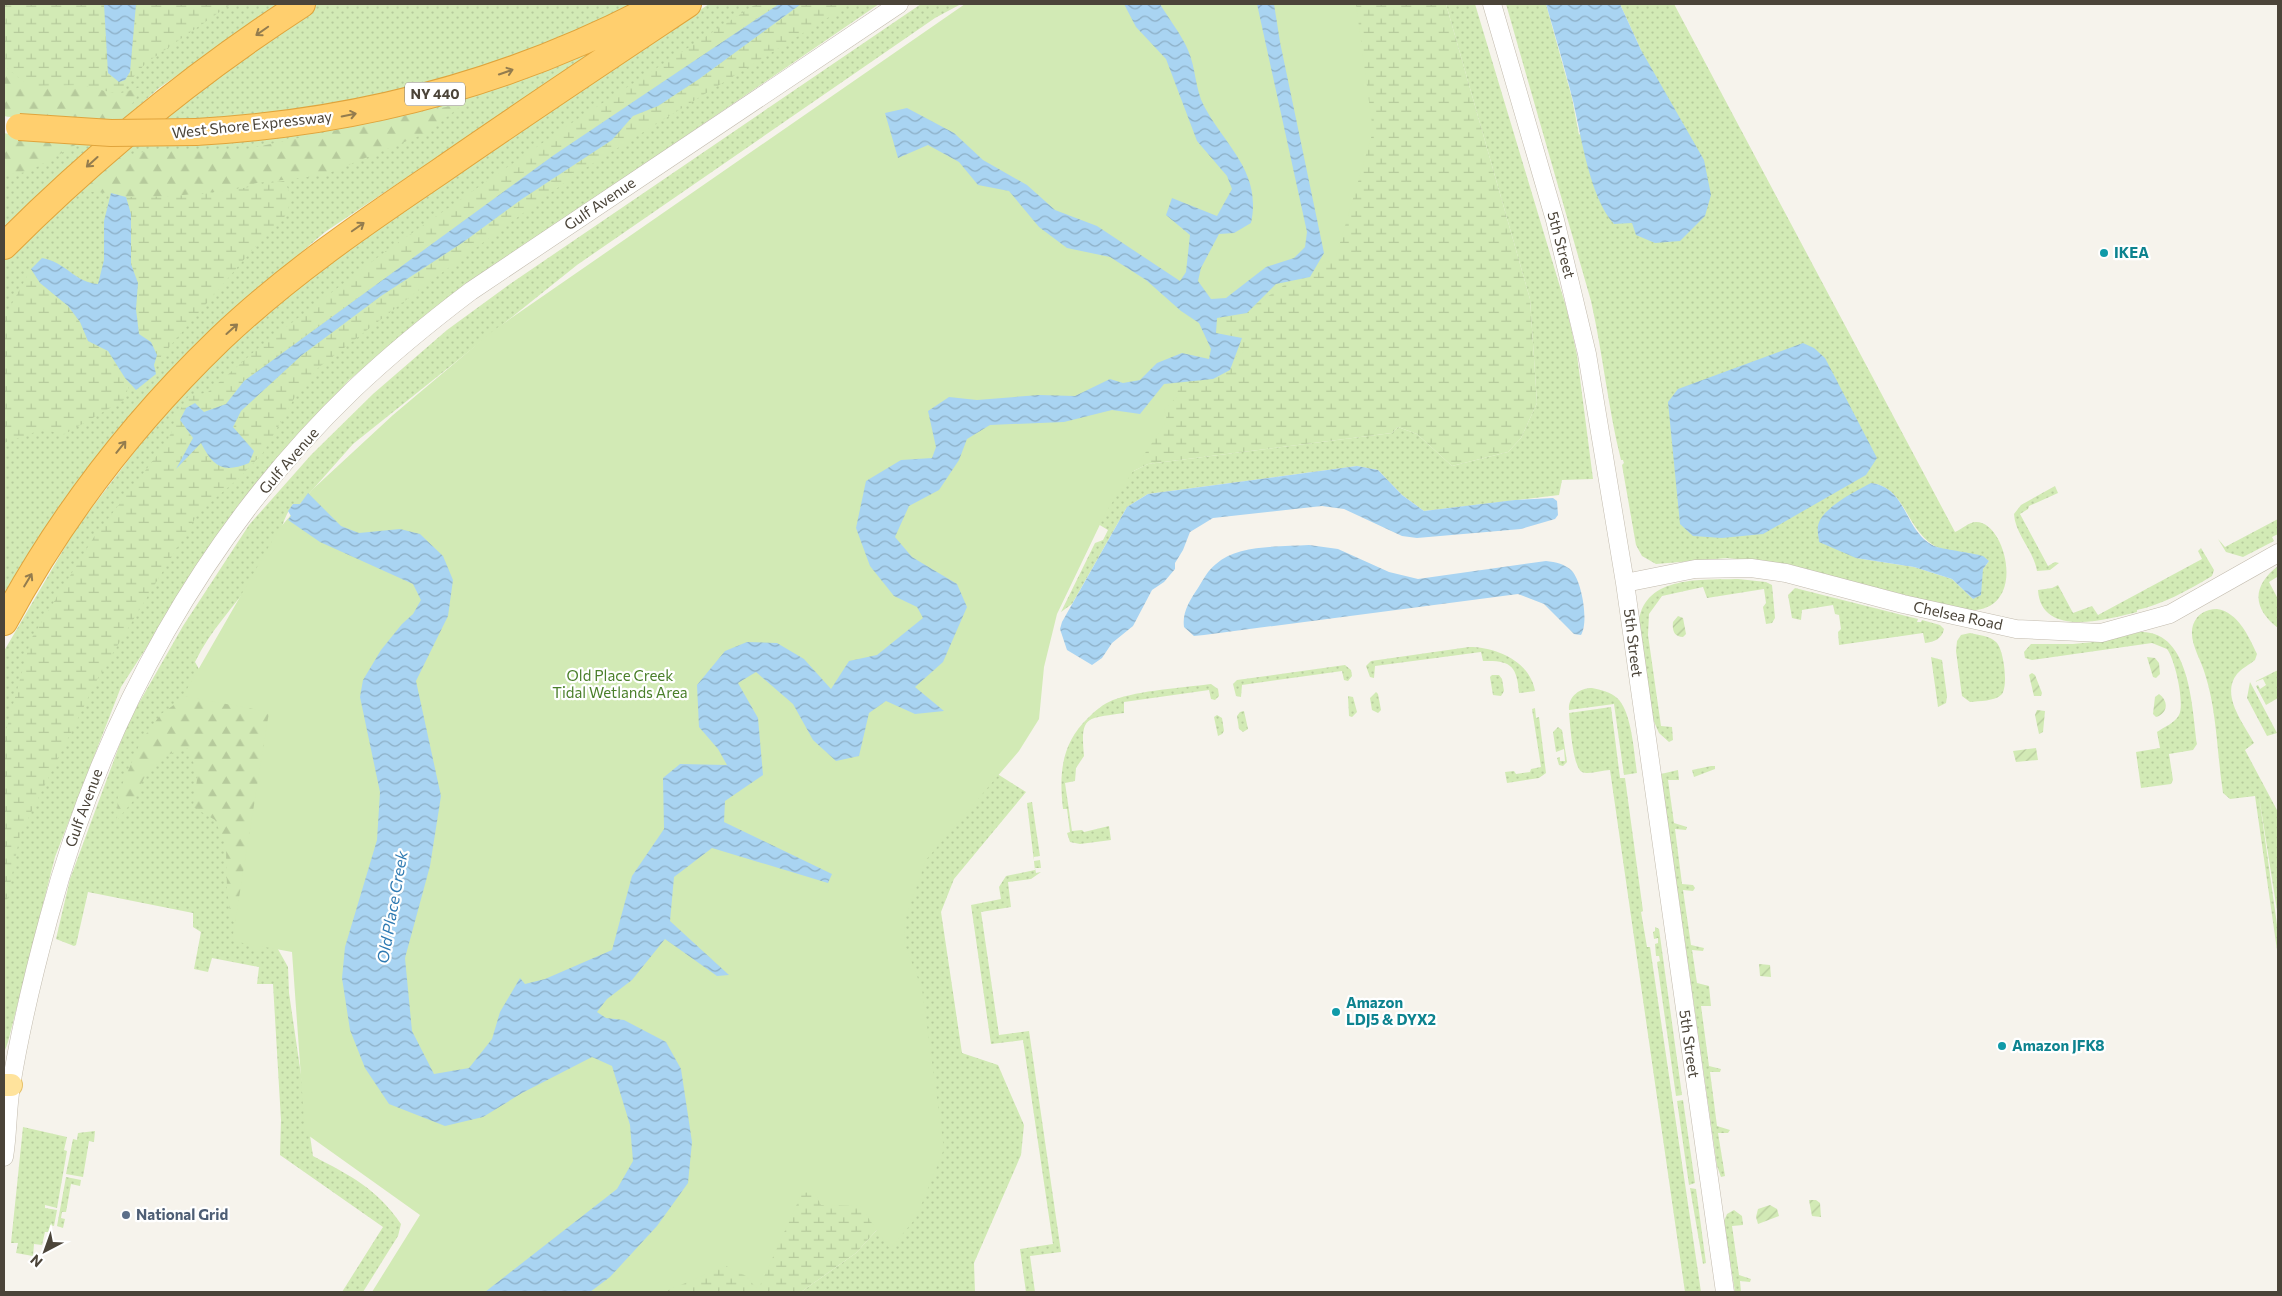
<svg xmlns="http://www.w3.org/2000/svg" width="2282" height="1296" font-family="Commissioner,sans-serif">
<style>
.grass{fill:url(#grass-dots);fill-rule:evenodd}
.forest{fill:url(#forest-firs)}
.wetland{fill:url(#wetland-marsh)}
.park{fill:#d2eab5}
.garden{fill:url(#garden-furrows)}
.water{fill:url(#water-waves)}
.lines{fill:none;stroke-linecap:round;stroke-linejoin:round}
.minor-casing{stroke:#c2bbae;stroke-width:19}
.major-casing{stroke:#e6c16a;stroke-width:24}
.highway-casing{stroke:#e0a43c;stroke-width:28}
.minor{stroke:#fff;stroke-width:18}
.major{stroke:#ffe39c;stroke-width:22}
.highway{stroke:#ffcf6e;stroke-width:26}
.highway-bridge-casing{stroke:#e0a43c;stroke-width:28;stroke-linecap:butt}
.highway-bridge{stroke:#ffcf6e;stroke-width:26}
.oneway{stroke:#937c4e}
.culture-dot{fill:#0f9aa8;stroke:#fff;stroke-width:2}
.service-dot{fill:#5c6f8a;stroke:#fff;stroke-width:2}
.labels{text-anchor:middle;stroke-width:4.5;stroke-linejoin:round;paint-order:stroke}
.shield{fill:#fff;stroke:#817c74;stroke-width:1}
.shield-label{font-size:14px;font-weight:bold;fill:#4b4439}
.street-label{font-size:15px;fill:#4b4439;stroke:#fff}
.culture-label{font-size:15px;font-weight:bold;fill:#0d838f;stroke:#fff;text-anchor:start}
.park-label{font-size:15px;fill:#4a7f2a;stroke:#fff}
.service-label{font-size:15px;font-weight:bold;fill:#4e5e75;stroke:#fff;text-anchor:start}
.water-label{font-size:16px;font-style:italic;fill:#2e7ab2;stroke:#fff}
</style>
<defs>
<pattern id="grass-dots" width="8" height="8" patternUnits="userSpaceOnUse" patternTransform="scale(1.25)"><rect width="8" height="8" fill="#d2eab5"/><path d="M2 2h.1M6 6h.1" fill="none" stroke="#b6ca9c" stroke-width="1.8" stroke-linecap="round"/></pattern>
<pattern id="forest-firs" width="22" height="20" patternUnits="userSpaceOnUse" patternTransform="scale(1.25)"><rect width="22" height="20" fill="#d2eab5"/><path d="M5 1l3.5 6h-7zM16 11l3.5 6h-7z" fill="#b6ca9c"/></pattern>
<pattern id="wetland-marsh" width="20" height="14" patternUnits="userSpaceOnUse" patternTransform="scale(1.25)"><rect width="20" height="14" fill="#d2eab5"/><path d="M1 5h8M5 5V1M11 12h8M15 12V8" fill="none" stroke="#b6ca9c"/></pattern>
<pattern id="garden-furrows" width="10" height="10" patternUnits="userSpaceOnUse" patternTransform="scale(1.25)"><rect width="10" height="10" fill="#d2eab5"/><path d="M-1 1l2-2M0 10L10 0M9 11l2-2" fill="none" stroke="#b6ca9c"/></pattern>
<pattern id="water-waves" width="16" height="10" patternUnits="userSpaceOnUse" patternTransform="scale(1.25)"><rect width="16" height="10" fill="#a9d4f2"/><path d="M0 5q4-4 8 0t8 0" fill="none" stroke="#8caec5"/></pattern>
</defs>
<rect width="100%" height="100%" fill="#f6f3ec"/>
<path class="grass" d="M4 4H280L159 88 4 226V133L18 136 99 124 4 116Z
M316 4H639L551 45 465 75 352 103 270 116 171 123 147 144 195 143 354 124 472 95 550 64 625 30 629 37 557 77 325 232 225 317 157 390 85 481 16 582 4 607V260C52 212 100 163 152 119 202 76 259 37 316 4Z
M709 4H879L462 289 349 380 239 504 121 687 55 857 8 1042 4 1053V651L75 530 177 396 289 290Z
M921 4H961L935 18 577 265 353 444 299 505 293 504C281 520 280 541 269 557 247 594 214 623 195 662L208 685 270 935 288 967 289 993 313 1156C351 1176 376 1188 401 1224L398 1236 363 1292H342L383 1227 280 1155 281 1120 273 984H257L259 967 212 958 208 972 194 969 201 932 193 927V913L88 892 76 945 74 946 56 939 70 879 128 722 183 626 249 525 311 455 373 394 447 330 510 284Z
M1446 4H1475L1567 310 1577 355 1593 479 1562 480 1559 495 1424 511 1402 495 1378 470 1357 466 1148 494 1127 507 1072 604 1061 612 1095 543 1103 540 1108 530 1093 521 1048 614 1032 710 1018 735 991 770 1026 792 954 879 941 912 962 1053 998 1065 1024 1125 1021 1155 974 1263 975 1292H801L856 1253 894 1211 918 1154V1083L888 902 905 861 1020 724 1029 684 1027 644 1039 603 1085 514 1119 478 1148 464 1392 433 1398 427 1417 434 1452 466 1508 452 1521 438 1537 403 1530 299Z
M1506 4H1546L1572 98 1579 135 1641 50 1620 4H1674L1955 532C1962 529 1969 522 1976 522 2007 521 2030 617 1964 610L1782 564 1727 558 1656 564 1642 556 1636 545 1622 465 1624 463 1623 460H1621C1608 408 1603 354 1591 301ZM1871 483C1906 488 1905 527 1933 545 1946 553 1974 557 1989 561L1983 569 1973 599 1952 579 1914 567 1856 558Z
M2055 486 2058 493 2029 506 2028 509 2020 514 2048 566 2055 562 2059 563 2050 570 2037 571C2034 551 2015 534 2014 514L2021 505Z
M2278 519V534L2272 537 2274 541 2243 557 2226 552 2218 539 2225 547Z
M2201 548 2214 570 2212 576C2189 590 2161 605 2137 610V612C2108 619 2041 639 2038 590L2052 588 2058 585 2073 613 2092 606 2098 615 2202 559 2198 551Z
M2278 566 2277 577 2269 582 2278 599V628C2252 608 2252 586 2278 566Z
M1738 579 1766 582 1772 585 1775 618 1772 623 1766 624 1763 607 1766 603 1764 589 1707 598 1703 587 1662 596 1649 614 1648 635 1661 726 1672 727 1673 740 1669 742 1659 733 1652 717 1639 621C1645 575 1703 580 1738 579Z
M1795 588 1918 619 1917 622H1921L1922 620 1940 625 1944 629C1942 639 1934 642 1925 643L1923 633 1839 645 1838 632 1841 629 1839 615 1835 614 1833 605 1802 610 1801 620 1792 618 1788 595Z
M2217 609C2238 612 2249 637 2257 654L2255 660C2249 665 2242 668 2237 674 2220 695 2244 724 2254 743L2245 750 2278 812V917L2259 796 2278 932V957L2255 796 2230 799 2223 793C2217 754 2217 711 2205 674 2201 659 2188 641 2193 625 2197 614 2206 609 2217 609Z
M2140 632C2191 630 2192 709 2197 744L2193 750 2169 754 2173 780 2171 784 2141 788 2136 752 2160 748 2157 732C2164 727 2175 723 2179 715 2185 704 2175 659 2167 649L2152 643 2032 660 2025 658 2024 652 2031 644H2073L2104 641Z
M1970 633C1979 635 1990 636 1996 642 2004 649 2009 688 2001 695 1995 701 1979 701 1970 702L1962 696 1956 651 1957 641 1961 635Z
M1469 647C1496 647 1530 661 1535 691L1519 693C1517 665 1510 660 1483 661L1481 652 1375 666 1374 678 1370 677 1366 666 1371 661Z
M1931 657 1942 660 1947 696 1946 703 1938 707Z
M1345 665 1351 670 1352 676 1348 681 1344 680 1342 671 1242 685 1241 697 1236 696 1233 684 1237 680Z
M2278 670V698L2266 705 2256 686 2258 685 2260 689 2266 685 2263 679 2254 682Z
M1492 675H1499L1502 679 1504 691 1501 696 1493 695 1490 677Z
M2250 682 2277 733 2267 736 2247 698Z
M1211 684 1218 689 1219 696 1215 700 1211 699 1209 690 1124 702V713C1087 719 1080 714 1084 756L1076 768 1075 781 1065 783 1072 831 1082 830 1084 832 1109 826 1111 840 1080 844 1070 842 1067 833 1070 832 1067 809H1063C1059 774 1061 744 1088 718 1095 711 1103 704 1113 700 1141 690 1181 688 1211 684Z
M1592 688C1601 690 1611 692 1617 698 1632 711 1634 754 1637 773L1624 775 1614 704 1569 710C1568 697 1579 688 1592 688Z
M1376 692 1378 694 1381 710 1378 713 1372 710 1370 698Z
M1348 696 1353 697 1357 712 1352 717 1349 716Z
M1611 707 1620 778H1625L1643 911 1641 912 1647 947H1650L1701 1292H1685L1610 770C1602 770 1589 775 1582 772 1573 768 1570 724 1569 713Z
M1535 708 1536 718 1539 717 1546 773 1539 778 1507 783 1505 772 1514 771 1516 774 1530 772 1531 769 1541 767 1532 709Z
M1244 711 1248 729 1243 732 1239 729 1237 716 1240 712Z
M1217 715 1222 718 1224 731 1222 734 1218 736 1214 717Z
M1558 727 1562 730 1567 762 1563 766 1559 765 1557 758 1560 757V761H1565L1564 749 1556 752 1553 732Z
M1711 766H1715V769L1694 777 1692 770Z
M1678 770 1679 780H1668L1674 823 1687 827 1686 830 1675 829 1682 884 1693 885 1695 888 1693 891 1683 890 1691 945 1704 948 1703 951 1692 950 1697 983 1709 986 1711 1006H1701L1709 1066 1721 1069 1720 1072H1710L1717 1126 1730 1130 1728 1133H1718L1725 1176 1721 1177 1717 1166 1661 774Z
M1032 802 1040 856 1033 857 1034 861 1040 860 1041 868H1035L1036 873 1041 872 1031 879 1008 882 1011 907 981 912 999 1035 1029 1031 1061 1252 1030 1256 1035 1292H1026L1020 1249 1053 1244 1023 1040 991 1044 971 905 1001 899 999 887 1006 876 1035 870 1027 803Z
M1655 927 1659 929 1682 1095 1676 1096 1657 962 1660 961 1659 956H1656L1655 944 1658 943V938L1654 939 1653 932 1655 931Z
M1683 1100 1695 1183 1689 1185 1677 1101Z
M23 1127 67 1137 64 1150 67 1151 57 1208 45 1205V1208L57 1210 54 1226 50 1225 49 1232H45L42 1245 34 1244 33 1256 16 1253 18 1243H11Z
M95 1131 94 1142 89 1141 83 1177 66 1174 73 1139 77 1140 78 1133Z
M66 1177 81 1180 80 1186 71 1184 66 1212H62L61 1218 65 1219 63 1228 57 1226Z
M1690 1188 1696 1189 1706 1263 1703 1264Z
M1734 1210 1742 1216 1743 1225 1732 1226 1739 1275 1751 1279 1750 1282 1740 1281 1741 1292H1735L1724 1221 1727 1214Z"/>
<path class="forest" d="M4 66 29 86 81 85 118 94 144 86 120 122 18 118 4 116Z
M465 103 426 133 324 175 257 183 224 191 163 197H126L111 193 80 191 118 158 155 149 242 150Z
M4 135 79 143 28 172 4 175Z
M198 688 285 710 257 924 264 951 257 952 231 919 227 889 226 846 215 820 193 807 198 773 187 748 164 756 144 778 133 801 117 820 118 794 141 741 161 714Z"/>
<path class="wetland" d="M4 4H104L108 73 130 72 136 4H231L146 63 118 94 81 85 29 86 4 66Z
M756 4H779L554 155 244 381 226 404 180 420 193 438 178 467 201 443 207 457 254 451 233 428 241 411 302 355 381 296 462 243 522 199 612 140 633 116 658 106 699 79 801 4H850L579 172 428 283 318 368 295 397 263 453 238 479 199 512 99 676 20 835 4 915V738L31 639 94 537 165 445 172 431 175 418 188 397 208 392 256 350 386 251 567 126Z
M1274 4H1446L1530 299 1537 403 1521 438 1508 452 1452 466 1417 434 1398 427 1392 433 1148 464 1119 478 905 861 894 1211 856 1253 801 1292H590L914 687 1216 333Z
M284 181 293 198 285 216 253 249 154 365 151 342 139 334 136 309 138 283 131 264V214L126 197C159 197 191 196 223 191 243 189 263 183 284 181Z
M31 269 40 283 68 306 80 322 88 341 108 351 130 383 124 400 63 435 44 429 4 443V318Z"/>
<path class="park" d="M965 4H1356L1373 131 1335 260 1313 265 1260 302 1225 316 1230 336 1244 352 1220 366 1180 376 1177 397 1164 409 1167 420 1106 512 1057 614 1044 667 1039 719 1019 751 926 860 904 922 905 945 922 989 944 1149 916 1218 890 1249 860 1206 821 1205 814 1192 802 1193 758 1290 746 1276 726 1266 664 1292H372L420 1215 305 1133 292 952 232 941 269 712 183 696 279 529 313 489 393 415 494 330Z"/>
<path class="garden" d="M1678 616 1683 618 1686 634 1683 637C1674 637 1672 630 1673 622Z
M2147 657 2155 658 2159 663 2160 674 2156 678 2153 677Z
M2032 673 2035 675 2042 693 2041 696H2034L2029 675Z
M2159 694C2169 701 2168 713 2156 717L2153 714 2155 697Z
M2037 710 2045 711 2043 732 2039 734 2035 715Z
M2036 748 2038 760 2016 762 2013 751Z
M1759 964 1770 965 1771 977 1760 976Z
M1809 1200H1816L1820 1203 1821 1217 1812 1216Z
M1770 1205 1777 1209 1779 1216 1758 1224 1756 1217 1758 1209Z"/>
<path class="water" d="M104 4H136L130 72 125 80 119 82 108 73Z
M779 4H801L699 79 658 106 633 116 612 140 522 199 462 243 381 296 302 355 241 411 233 427 254 451 249 463C222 474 213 466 201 443L176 469 193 438 180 420 186 408 195 403 204 412 226 404 244 381 554 155Z
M1124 4H1160C1169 19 1181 34 1188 50 1196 68 1195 89 1204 106 1226 147 1262 172 1251 223L1234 233 1219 234 1201 268 1198 281 1211 299 1226 298 1266 267 1294 258 1305 247 1307 232 1257 4H1274L1280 42 1324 253 1310 277 1276 284 1247 313 1217 318 1216 333 1242 338 1230 370 1213 379 1164 384 1140 414 1112 410 1064 422 990 425 967 439 959 460 939 490 909 506 895 537 912 557 957 584 967 607 943 662 915 687 944 711 915 714 886 701 869 713 859 756 836 761 813 740 793 704 756 672 738 683 758 718 763 775 725 801 724 822 832 874 828 883 712 848 674 877 670 921 729 975 717 976 665 939 632 980 607 999 597 1012 606 1018 624 1020 666 1042 681 1069 692 1142 688 1183 657 1226 610 1277 590 1292H485L617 1189 633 1161 630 1125 612 1066 592 1057 522 1093 483 1117 445 1126 389 1104 365 1068 350 1030 342 978 345 947 377 840 380 792 360 697 363 680 381 650 402 624 413 614 421 600 413 584 320 542 288 520 291 516 288 511 293 504H300L308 493 341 526 359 533 400 529 420 534 443 556 453 580 448 616 416 681 441 796 430 866 405 958 412 1031 434 1074 469 1068 492 1039 500 1012 520 978 525 984 545 979 612 950 632 876 664 829 663 778 680 764 727 765 718 749 699 727 697 685 725 651 747 642 777 643 804 659 831 689 849 661 877 655 923 618 917 607 894 596 870 566 856 528 866 481 901 460 932 458 936 447 928 411 949 397 977 400 1039 395 1075 396 1110 379 1123 383 1140 380 1157 363 1182 353 1209 359 1211 349 1199 323 1181 311 1146 280 1110 257 1067 248 1039 227 1009 191 978 185 959 162 928 145 898 158 885 113 907 108 954 133 983 160 1027 185 1055 210 1097 226 1180 281 1186 272 1190 235 1166 215 1172 198 1217 216 1232 189 1227 176 1197 141 1166 59 1136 27Z
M1546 4H1620L1641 50 1704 160 1711 195 1705 216 1680 241 1655 243 1636 235 1632 223 1614 224C1589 197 1581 133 1572 97 1564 66 1555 35 1546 4Z
M111 193 126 197 131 214V264L138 283 136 309 139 334 151 342 157 355 154 365 156 374 136 390 125 378 108 351 88 341 80 322 68 306 40 283 31 269 42 258C66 262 74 282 98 284L104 260V221Z
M1803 343 1814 348 1825 358 1877 458 1866 475 1763 534 1722 538 1693 536 1680 524 1668 402 1678 389Z
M1357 466 1378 470 1402 495 1424 511 1515 500 1553 498 1557 501 1558 515 1555 519 1521 529 1417 538 1402 536 1344 509 1322 506 1213 518 1190 532 1183 550 1175 563V569L1164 582 1152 590 1133 626 1112 643 1102 658 1092 665 1067 650 1060 629 1062 622 1127 507 1148 494Z
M1871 483C1908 488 1903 530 1934 546 1941 549 1973 553 1983 556L1989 561 1983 569 1981 595 1973 599 1952 579 1914 567 1856 558 1819 542C1819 538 1817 531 1818 526 1821 508 1856 491 1871 483Z
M1309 545 1338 549 1389 572 1418 579 1546 561C1556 562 1565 564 1572 571 1582 582 1589 622 1581 635L1574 634 1544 604 1518 594 1204 635 1194 636 1184 627C1182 612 1190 600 1198 588 1203 580 1208 570 1216 564 1238 544 1280 547 1309 545Z"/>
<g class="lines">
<g class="minor-casing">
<path id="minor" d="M1492 4 1555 220 1587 354 1625 583 1725 1292
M1625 583 1695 569 1751 568 1786 573 1903 604 2016 629 2101 633 2170 614 2278 553
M4 1157C8 1134 7 1110 11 1086 20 1030 34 972 49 917 102 719 205 532 354 389 391 354 430 322 471 291L899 4"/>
</g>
<g class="major-casing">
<path id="major" d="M4 1085H11"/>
</g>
<g class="highway-casing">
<path id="highway" d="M196 132C359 123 516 81 660 4
M4 246C95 155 194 74 302 4
M4 622C60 518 134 422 219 340 286 276 362 224 439 172 521 115 604 60 688 4"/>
</g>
<use href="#minor" class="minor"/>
<use href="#major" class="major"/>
<use href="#highway" class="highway"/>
<g class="highway-bridge-casing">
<path id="highway-bridge" d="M19 127 111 133 196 132"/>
</g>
<use href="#highway-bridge" class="highway-bridge"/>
</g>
<defs><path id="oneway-shaft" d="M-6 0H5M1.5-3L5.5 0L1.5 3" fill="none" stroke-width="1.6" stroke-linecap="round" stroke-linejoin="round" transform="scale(1.25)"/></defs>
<g class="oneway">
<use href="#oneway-shaft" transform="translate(262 31) rotate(145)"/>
<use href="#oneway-shaft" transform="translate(506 72) rotate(-19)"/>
<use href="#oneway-shaft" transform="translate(349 115) rotate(-12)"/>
<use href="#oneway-shaft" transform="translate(92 162) rotate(138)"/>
<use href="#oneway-shaft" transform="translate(358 227) rotate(-35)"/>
<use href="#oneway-shaft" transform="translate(232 329) rotate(-42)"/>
<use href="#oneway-shaft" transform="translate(121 447) rotate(-51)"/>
<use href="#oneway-shaft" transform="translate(28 580) rotate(-59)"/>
</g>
<g class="culture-dot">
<circle cx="2104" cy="253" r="5"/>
<circle cx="1336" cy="1012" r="5"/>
<circle cx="2002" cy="1046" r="5"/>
</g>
<circle class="service-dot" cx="126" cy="1215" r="5"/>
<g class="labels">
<rect class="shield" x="405" y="82.5" width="60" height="23" rx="4"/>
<g class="shield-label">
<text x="435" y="99">NY 440</text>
</g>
<g class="street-label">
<text transform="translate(252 125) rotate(-6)" y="5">West Shore Expressway</text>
<text transform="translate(600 204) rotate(-34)" y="5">Gulf Avenue</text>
<text transform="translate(1561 245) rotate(75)" y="5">5th Street</text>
<text transform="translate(289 461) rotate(-49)" y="5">Gulf Avenue</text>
<text transform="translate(1958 616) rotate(12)" y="5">Chelsea Road</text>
<text transform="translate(1633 643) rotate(83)" y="5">5th Street</text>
<text transform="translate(84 808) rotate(-70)" y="5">Gulf Avenue</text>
<text transform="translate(1689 1044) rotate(82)" y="5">5th Street</text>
</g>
<g class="culture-label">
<text x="2114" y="258">IKEA</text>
<text x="1346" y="1008">Amazon<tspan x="1346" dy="17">LDJ5 &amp; DYX2</tspan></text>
<text x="2012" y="1051">Amazon JFK8</text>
</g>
<g class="park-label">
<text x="620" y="681">Old Place Creek<tspan x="620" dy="17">Tidal Wetlands Area</tspan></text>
</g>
<g class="service-label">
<text x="136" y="1220">National Grid</text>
</g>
<g class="water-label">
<text transform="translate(392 907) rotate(-80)" y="6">Old Place Creek</text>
</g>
</g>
<rect width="2282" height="1296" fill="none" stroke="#4b4439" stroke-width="10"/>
<g transform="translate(45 1251) rotate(221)" stroke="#ffffff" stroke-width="4" paint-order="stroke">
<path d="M0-4L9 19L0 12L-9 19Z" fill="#4b4439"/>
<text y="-8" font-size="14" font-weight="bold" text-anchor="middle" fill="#4b4439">N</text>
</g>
</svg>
